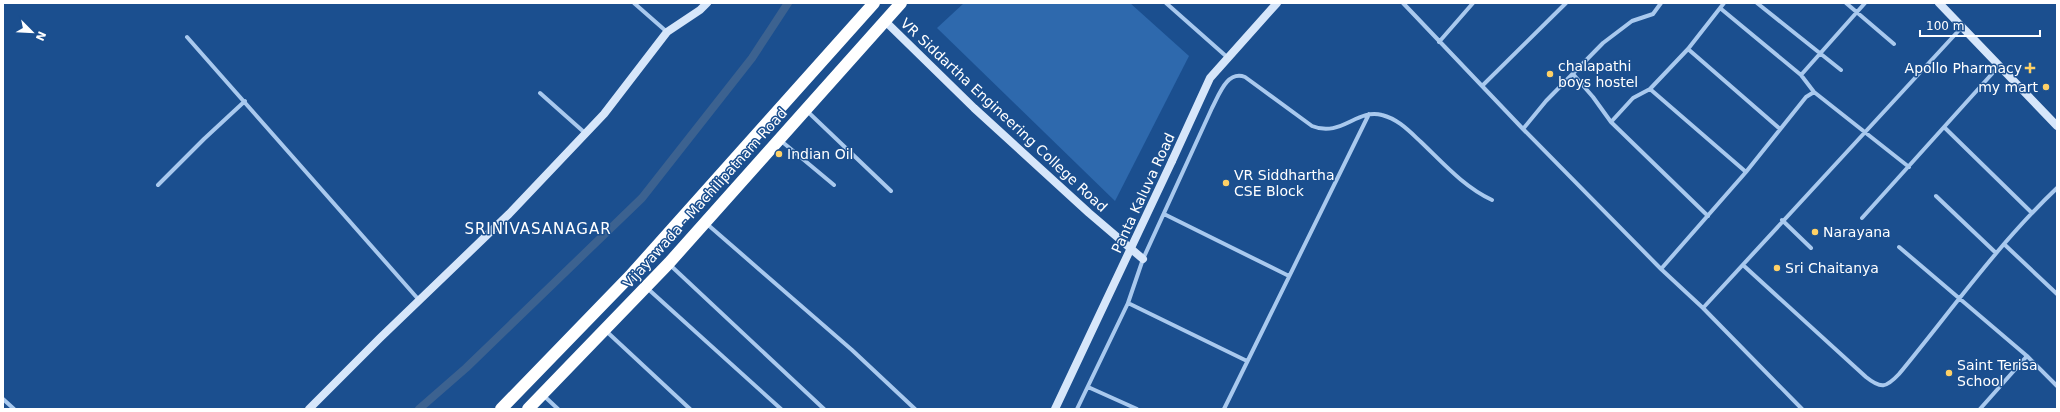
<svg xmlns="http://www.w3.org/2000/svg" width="2060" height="412" font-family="'DejaVu Sans',sans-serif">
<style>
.green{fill:#2e69ad}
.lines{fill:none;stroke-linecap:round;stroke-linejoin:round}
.canal{stroke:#3c6290;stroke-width:8}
.street{stroke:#a9c9ee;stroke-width:4}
.secondary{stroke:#d6e6fa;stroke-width:8}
.highway{stroke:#fff;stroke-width:12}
.secondary-bridge{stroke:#d6e6fa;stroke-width:8}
.poi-dot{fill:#ffd166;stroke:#1b4f8f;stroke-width:1.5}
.labels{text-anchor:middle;stroke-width:3;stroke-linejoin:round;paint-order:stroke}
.poi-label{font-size:14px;fill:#fff;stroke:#1b4f8f;text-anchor:start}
.street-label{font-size:14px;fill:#fff;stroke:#1b4f8f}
.neighbourhood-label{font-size:15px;letter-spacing:1px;fill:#fff;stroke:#1b4f8f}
</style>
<rect width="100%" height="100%" fill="#1b4f8f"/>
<path class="green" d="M964 3H1130L1189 56 1115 201 937 28Z"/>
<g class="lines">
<path class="canal" d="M419 409 466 368 642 198 752 58 788 3"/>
<path class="street" d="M634 3 667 32
M1166 3 1227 57
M1403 3 1523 129 1661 269 1703 308 1962 27
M1757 3 1841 70
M1846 3 1894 44
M1865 3 1801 75 1814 92 1909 167
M1720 8 1801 75
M187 37 419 300
M1439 42 1473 3
M1688 49 1780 129
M1573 74 1593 97 1611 122 1708 216
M1482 86 1566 3
M1650 89 1688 49 1724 3
M540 93 585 133
M807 111 891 191
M1611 122 1633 98 1650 89 1746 172
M1945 128 2031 212
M1523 129 1546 101 1603 43 1632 21 1653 14 1661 3
M780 140 834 185
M158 185 204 139 245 101
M1936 196 1996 253
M1164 214 1289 276
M1862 218 1999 66
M1782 220 1811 248
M707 224 852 350 915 409
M2004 244 2057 294
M1899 247 2027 356 2057 386
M669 264 824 409
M1743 265 1866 377C1881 389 1886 388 1899 374 1951 311 1998 244 2057 188
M1661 269 1746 172 1806 97 1814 92
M647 288 781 409
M1128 303 1247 361
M1703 308 1802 409
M605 330 690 409
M1088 387 1137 409
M543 395 558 409
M3 399 14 409
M1077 409 1128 303 1143 259 1212 108C1219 95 1227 70 1245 77L1312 126C1341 138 1357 108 1382 115 1398 119 1409 131 1421 142 1443 163 1464 187 1492 200
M1224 409 1369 114
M1980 409 2027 356"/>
<path class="secondary" d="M1939 3 2057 126
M885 21 974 108 1089 213 1143 259
M1172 161 1210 78 1277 3
M309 409 380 338 509 214 604 114 667 32 700 10 707 3"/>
<path class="highway" d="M501 409 630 276 874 3
M528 409 669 263 901 3"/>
<path class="secondary-bridge" d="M1055 409 1172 161"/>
</g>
<g class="poi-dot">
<path d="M2028 62h4v4h4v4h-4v4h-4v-4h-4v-4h4z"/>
<circle cx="1550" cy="74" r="4"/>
<circle cx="2046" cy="87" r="4"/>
<circle cx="779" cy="154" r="4"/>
<circle cx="1226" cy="183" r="4"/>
<circle cx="1815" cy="232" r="4"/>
<circle cx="1777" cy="268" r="4"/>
<circle cx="1949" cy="373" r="4"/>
</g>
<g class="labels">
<g class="poi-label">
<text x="1558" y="71">chalapathi<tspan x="1558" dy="16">boys hostel</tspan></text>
<text x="2022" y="73" text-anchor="end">Apollo Pharmacy</text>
<text x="2038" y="92" text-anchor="end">my mart</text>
<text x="787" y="159">Indian Oil</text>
<text x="1234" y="180">VR Siddhartha<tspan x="1234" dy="16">CSE Block</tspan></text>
<text x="1823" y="237">Narayana</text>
<text x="1785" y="273">Sri Chaitanya</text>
<text x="1957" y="370">Saint Terisa<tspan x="1957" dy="16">School</tspan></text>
</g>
<g class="street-label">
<text transform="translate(1004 115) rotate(43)" y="5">VR Siddartha Engineering College Road</text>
<text transform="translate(1143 193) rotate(-65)" y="5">Panta Kaluva Road</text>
<text transform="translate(705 198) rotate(-48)" y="5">Vijayawada - Machilipatnam Road</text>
</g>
<g class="neighbourhood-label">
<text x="538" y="234">SRINIVASANAGAR</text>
</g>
</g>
<rect width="2060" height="412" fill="none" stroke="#ffffff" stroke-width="8"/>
<g transform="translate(32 32) rotate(114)" stroke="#1b4f8f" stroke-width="3" paint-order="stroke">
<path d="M0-3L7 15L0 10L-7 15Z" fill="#ffffff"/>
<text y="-6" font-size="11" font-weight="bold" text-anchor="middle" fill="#ffffff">N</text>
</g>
<path d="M1920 30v6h120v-6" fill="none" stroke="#ffffff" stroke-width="2"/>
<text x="1926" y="30" font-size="12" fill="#ffffff" stroke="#1b4f8f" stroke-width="3" paint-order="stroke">100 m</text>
</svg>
